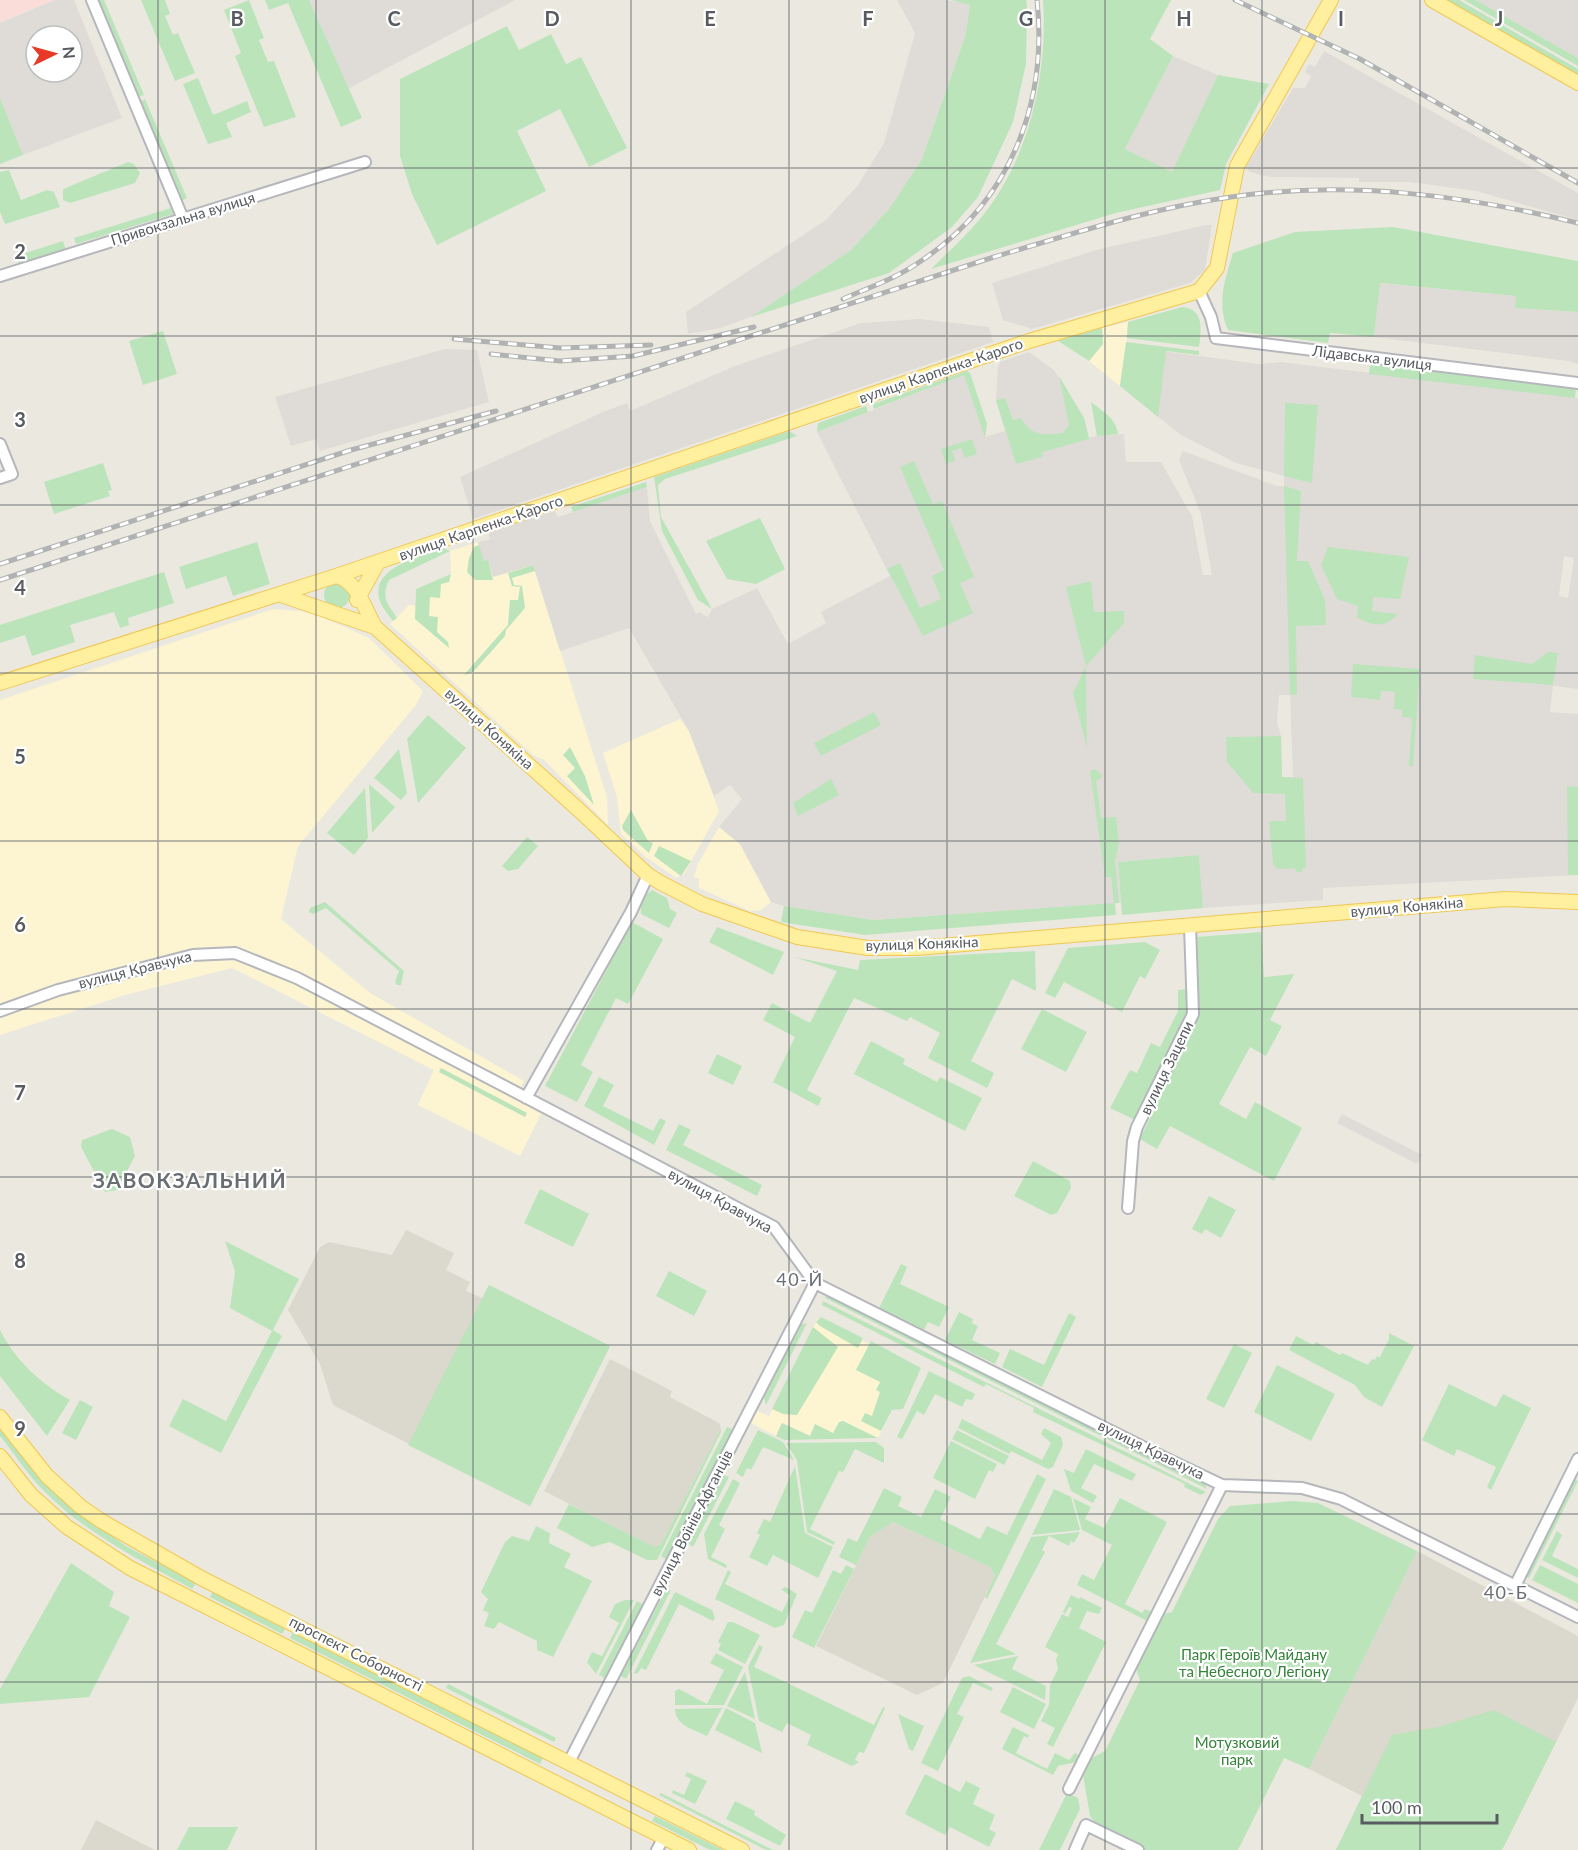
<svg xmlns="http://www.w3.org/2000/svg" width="1578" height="1850" font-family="Lato,sans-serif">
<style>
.commercial{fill:#fdf4d2}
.industrial{fill:#dfdcd7;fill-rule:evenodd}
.education{fill:#dbd8cd}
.medical{fill:#fadcd9}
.green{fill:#bbe4bb}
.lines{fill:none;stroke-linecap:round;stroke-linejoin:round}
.minor-casing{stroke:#b5b7bc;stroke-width:14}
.major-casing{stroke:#f1c653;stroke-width:16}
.minor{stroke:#fff;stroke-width:10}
.major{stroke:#fff0a0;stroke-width:14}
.rail-casing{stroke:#b1b2b2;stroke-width:5}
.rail{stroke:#fff;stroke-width:3;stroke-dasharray:9;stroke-linecap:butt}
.grid{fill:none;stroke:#585c60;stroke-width:1.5;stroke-opacity:0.55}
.labels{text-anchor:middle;stroke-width:4.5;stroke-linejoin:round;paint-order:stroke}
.street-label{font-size:15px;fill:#585c60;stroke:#fff}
.park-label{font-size:15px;fill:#348339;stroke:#fff}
.quarter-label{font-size:18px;letter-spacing:1.5px;fill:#696e72;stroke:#fff}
.district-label{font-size:21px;font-weight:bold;letter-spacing:1.5px;fill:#696e72;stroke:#fff}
.grid-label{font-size:20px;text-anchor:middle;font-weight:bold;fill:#585c60;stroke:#fff;stroke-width:4.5;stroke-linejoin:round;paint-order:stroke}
</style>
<rect width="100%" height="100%" fill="#ebe9df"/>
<path class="commercial" d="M1128 322 1126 346 1120 386 1089 361 1103 344 1102 328Z
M478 542 484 561 533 565 607 797 608 825 544 760 533 755 390 624 409 605 416 606V589L451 574 450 551Z
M273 609 311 612 369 638 423 691 416 705 298 846 281 919 370 993 524 1081 515 1097 542 1112 520 1156 418 1105 434 1070 232 968 125 995 0 1035V700Z
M680 719 689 731 719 811 684 874 676 878 646 857 621 834 617 797 603 753Z
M719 827 740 844 768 896 771 902 761 910 750 911 699 888V879L694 877 698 864Z
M818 1318 914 1367 878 1438 817 1439 782 1423 776 1436 749 1422 756 1410 769 1416Z"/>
<path class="industrial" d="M54 0H74L122 118 23 155 0 98V23ZM36 36H72V72H36Z
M309 0H515L348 89Z
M897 0H946L970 4 965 37 922 159 889 209 851 250 751 317 720 328 688 334 686 312 826 220 858 185 884 143 915 33Z
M1476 0H1578V58Z
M1324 51 1578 193V220L1476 191 1409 182H1359V178L1270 177 1250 172 1246 167 1293 88H1305L1311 76 1305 72 1309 64 1315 67Z
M1173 56 1218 75 1173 173 1125 149Z
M1206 225H1212L1205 270 1190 283 1032 329 1003 320 992 283 1096 250Z
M1379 283 1516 296V308L1578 312V364L1568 361 1374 337Z
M919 319 989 327 993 342 473 519 460 477 603 412 627 403 630 411 735 366 861 323Z
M1126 346 1259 364 1281 362 1578 398V689L1553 686 1550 712 1578 714V875L1323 888V900L1203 908 1199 855 1118 862 1121 902 1119 903 873 920 784 906 771 902 740 844 719 827 742 799 730 785 714 796 689 731 629 628 560 651 533 565 493 577 488 561 484 562 478 542 490 539 488 532 555 511 558 517 647 487 650 521 696 614 699 612 708 617 712 609 757 588 788 644 826 623 821 612 890 576 817 432 965 374 985 437 1005 431 996 400 998 367 1000 362 1029 352 1054 370 1084 418 1089 438 1101 435 1124 434 1126 462H1161L1192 516 1203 575H1212L1201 514 1179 460 1183 451 1277 486H1284V476L1236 463 1181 435 1120 386ZM1564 556 1574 558 1568 598 1559 596ZM1279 695H1290L1293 777H1282L1281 736 1277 722Z
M445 349 477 350 489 402 320 451 316 439 291 446 275 397Z
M1342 1114 1422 1155 1417 1164 1337 1123Z"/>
<path class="education" d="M406 1230 454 1253 446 1270 470 1282 466 1291 482 1298 489 1285 610 1346 530 1506 333 1405 320 1364 288 1310 320 1247 329 1242 392 1255Z
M610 1359 672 1391 670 1397 719 1423 721 1428 661 1544 655 1547 544 1491Z
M893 1522 990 1567 995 1576 943 1683 917 1695 816 1646 870 1537Z
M1417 1551 1578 1636V1698L1502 1850H1336L1362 1796 1309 1769Z
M96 1820 155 1850H81Z"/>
<path class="medical" d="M0 0H54L0 22Z"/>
<path class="green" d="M98 0H104L144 95 138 97Z
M141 0H165L170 14 165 16 173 35 178 33 195 73 175 81Z
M249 0 264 38 259 40 268 62 274 61 296 117 264 127 235 56 241 53 224 10Z
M265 0H309L362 118 341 127 288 3 269 10Z
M951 0H1026L1027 5 1026 64 1013 122 978 197 952 227 889 273 751 317 851 250 889 209 922 159 965 37 970 5Z
M1043 0H1171L1150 39 1173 56 1125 149 1172 172 1218 75 1269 84 1226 164 1220 190 1116 213 931 269C947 253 965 237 979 220 1029 162 1048 74 1043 0Z
M1447 0H1459L1578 69V75Z
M1464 0H1476L1578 58V66Z
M507 26 519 50 551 34 566 64 581 57 627 148 589 167 560 109 517 131 546 191 437 245 412 194 400 156V79Z
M198 78 213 115 247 101 251 112 226 123 232 137 208 144 183 84Z
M0 98 23 155 0 164Z
M145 99 187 198 181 201 140 102Z
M128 162 134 164 140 173 135 183 70 203 63 200V189Z
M9 170 21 200 47 190 54 192 60 207 5 224 0 212V172Z
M171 208 173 214 76 244 74 238Z
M1393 227 1578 261V312L1515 308 1516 296 1380 283 1374 337 1330 333 1328 343 1228 330C1216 303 1225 280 1233 253L1295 232Z
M63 241 66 250 19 264 16 256Z
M1182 307C1205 309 1201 330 1199 347L1127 338 1128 322Z
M1102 328 1103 344 1089 361 1058 341Z
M163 331 177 374 143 385 129 341Z
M1126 342 1199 351V355L1166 351 1158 417 1120 386Z
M1370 364 1576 388 1575 398 1369 374Z
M967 371 970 373 987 424 985 438 964 375 874 409 873 404Z
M1059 376 1084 418 1089 439 1043 452 1042 457 1016 464 996 400 1005 398 1013 420 1021 418C1032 437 1043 435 1063 433L1069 425Z
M1091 402C1103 412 1116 418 1118 434L1097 436Z
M1285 403 1318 405 1312 483 1284 476Z
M866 406 868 412 817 432 818 423Z
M789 431 797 436 665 479 658 485 661 517 712 609 698 600 662 531 654 477Z
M972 439 977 454 965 458 961 448 952 451 955 461 946 464 941 449Z
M914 461 933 504 942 501 974 577 960 583 973 613 923 636 887 569 900 563 920 608 941 599 932 576 944 570 900 467Z
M103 463 112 490 108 491 110 496 54 514 44 482Z
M646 482 647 487 573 512 571 507Z
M1284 486 1301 491 1297 561H1308L1325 600 1326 625 1296 626 1297 694 1290 695Z
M760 518 785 569 756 584 727 579 706 541Z
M257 542 270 584 233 596 226 576 186 589 179 567Z
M479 545 484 561 488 560 493 580H475L467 572 469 558 474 547Z
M1328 547 1409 557 1400 599 1373 597 1372 611 1398 614C1385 628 1373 627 1357 617L1358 606 1337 599 1321 565Z
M443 548 450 551 389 580C381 597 387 603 397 618L393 621C389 615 382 608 380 601 368 567 422 557 443 548Z
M533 565 535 571 512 578 514 585 522 586 525 608 506 630 505 636 473 672 464 675 508 625 510 600H518L520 587 512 586 508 573Z
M164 572 174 603 128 618 129 625 120 628 114 612 70 625 75 642 32 656 25 635 0 643V625Z
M451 574 449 582 441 584 440 598 430 597 429 616 438 617 437 632 448 642 449 648 415 619 416 589Z
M1091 581 1094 612 1124 611V623L1086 666 1087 748 1073 693 1086 666 1066 587Z
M324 595a13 13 0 1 1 26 0a13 13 0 1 1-26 0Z
M1548 652 1558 653 1553 685 1473 679 1475 655 1532 664Z
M1353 664 1420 669 1413 766H1409L1412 718 1402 717V710L1394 709 1395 692 1381 691 1380 700 1351 697Z
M874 712 881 725 821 756 814 743Z
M428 715 466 748 418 803 407 739Z
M1281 736 1282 777 1303 778 1306 868H1302V872H1296L1295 868 1277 869 1273 864 1269 821H1286L1285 794 1253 793 1227 762 1226 737Z
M570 747 585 776 594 805 567 776 575 768 563 755Z
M399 749 407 793 401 800 374 778Z
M1095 769 1103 776 1096 781 1101 818 1116 817 1119 842 1115 862 1119 903H1115L1116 915 865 935 781 922 784 906 873 920 1114 903 1111 877H1105L1090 771Z
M831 779 839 795 798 816 793 803Z
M369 784 395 807 372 833Z
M1567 786 1578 787V875H1568Z
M365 788 368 838 354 855 327 833Z
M631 810 648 841 653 843 649 853 623 830 622 826Z
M527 837 538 846 518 869 508 871 502 866Z
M659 846 691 861 681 876 654 856Z
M1199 855 1203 908 1122 915 1118 862Z
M652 890 667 898 670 909 677 913 669 928 641 914V899Z
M325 902 404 971 401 985H397L395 982 399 971 326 908 313 914 309 912 310 908Z
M632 922 663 939 628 1004 616 998 581 1065 593 1072 577 1102 545 1086Z
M717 927 784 952 773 975 709 942Z
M1261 932 1264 977 1294 974 1270 1020 1282 1026 1266 1056 1250 1047 1219 1104 1246 1119 1255 1102 1302 1128 1274 1181 1170 1126 1157 1149 1140 1139 1199 1015 1196 937Z
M1145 942 1160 950 1145 979 1140 976 1122 1012 1064 982 1055 998 1045 993 1068 948Z
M1035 951 1036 991 1012 979 971 1061 994 1073 987 1088 928 1058 940 1033 910 1017 907 1021 854 998 807 1090 822 1098 818 1106 773 1082 795 1037 763 1020 772 1003 810 1023 837 971 794 957 858 970 860 960Z
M1187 989 1188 1013 1135 1120 1110 1108 1130 1070 1137 1073 1151 1043 1160 1047 1178 1011V990Z
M1042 1009 1087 1032 1066 1072 1021 1049Z
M871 1041 905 1059 903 1064 937 1082 940 1077 982 1098 965 1131 854 1074Z
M717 1054 742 1066 733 1085 708 1073Z
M441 1068 527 1113 525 1117 439 1072Z
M599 1077 614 1085 603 1106 653 1131 660 1118 666 1121 654 1145 584 1106Z
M679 1124 691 1130 683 1145 762 1185 757 1196 666 1150Z
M112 1129 130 1137 135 1156 117 1190 105 1192 81 1147 82 1140Z
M1033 1161 1070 1181 1071 1188 1057 1213 1051 1215 1014 1196Z
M540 1189 589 1214 573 1247 524 1223Z
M1209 1196 1236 1210 1221 1238 1205 1229 1202 1234 1192 1229Z
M225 1241 299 1279 273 1330 282 1336 221 1453 169 1426 183 1399 226 1421 272 1331 230 1308 235 1271Z
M901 1264 907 1267 900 1284 949 1307 939 1327 928 1322 924 1330 879 1308Z
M669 1271 707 1291 694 1316 656 1296Z
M489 1285 610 1346 530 1506 408 1445Z
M827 1294 1204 1482 1207 1489 825 1298Z
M823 1301 1206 1492 1201 1495 1184 1487 1185 1484 1033 1412 1034 1408 986 1384 984 1387 822 1305Z
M959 1312 973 1319 972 1323 978 1326 972 1340 1000 1353 995 1364 945 1340Z
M1069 1313 1076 1317 1042 1387 1002 1367 1010 1349 1044 1365Z
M821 1317 863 1338 858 1348 820 1326 816 1322Z
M807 1323 766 1405 763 1394 799 1325Z
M813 1327 838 1347 797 1415 783 1414 772 1409Z
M0 1330C16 1361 40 1383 70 1400L47 1436 0 1376Z
M1389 1333 1414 1346 1382 1407 1364 1397 1355 1385 1289 1350 1296 1336 1313 1345 1316 1342 1340 1355 1342 1353 1368 1365 1372 1359 1375 1360 1377 1356 1380 1357 1389 1339Z
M871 1341 921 1368 903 1409 892 1410 881 1431 861 1421 865 1413 872 1416 880 1392 876 1390 880 1382 856 1370Z
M1234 1344 1252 1353 1224 1408 1206 1399Z
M1277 1365 1335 1394 1311 1441 1254 1412Z
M929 1371 975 1394 972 1400 966 1399 962 1407 935 1394 924 1415 917 1411 902 1439 897 1437Z
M1449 1384 1496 1407 1503 1394 1531 1408 1491 1490 1487 1487 1496 1467 1457 1449 1454 1456 1422 1440Z
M80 1400 93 1407 76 1440 62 1433Z
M962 1419 1042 1460 1051 1443 1041 1434 1044 1428 1061 1437 1063 1445 1053 1467 1048 1469 1011 1451 1009 1454 958 1428Z
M843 1421 878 1438 784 1440 776 1436 782 1423 810 1436 815 1424 833 1433 839 1422Z
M0 1425 83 1516 126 1546 196 1583 192 1589C140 1560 85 1533 43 1490 27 1474 14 1453 0 1436Z
M727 1427 734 1430 667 1560 661 1556Z
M721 1428V1432L657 1560H647L610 1542 592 1547 557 1528 569 1504 655 1547 661 1544Z
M758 1430 783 1442 794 1460 763 1447 751 1470 747 1468 743 1477 736 1473Z
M957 1430 1009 1456 1004 1465 952 1439Z
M951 1441 997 1464 993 1472 989 1470 975 1499 933 1478Z
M876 1442 884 1448V1463L855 1449 843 1472 839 1471 810 1529 835 1542 834 1545 807 1532 797 1460 786 1443Z
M1086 1449 1136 1474 1132 1481 1094 1464 1081 1488 1097 1496 1093 1503 1071 1491 1064 1469 1074 1473Z
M795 1466 805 1533 833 1547 818 1578 773 1555 767 1566 749 1557 760 1535 757 1533 764 1519 770 1522Z
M1037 1474 1046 1479 987 1599 985 1597 995 1576 990 1567 893 1522 870 1537 856 1565 839 1557 848 1538 857 1542 884 1488 902 1497 898 1506 921 1517 935 1489 951 1497 940 1519 980 1539 987 1526 1007 1535Z
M724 1475 729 1477 693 1547 689 1544Z
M733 1479 740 1483 719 1525 725 1529 711 1557 727 1565 726 1568 708 1559 704 1534Z
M1573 1479 1578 1481 1529 1578 1524 1576Z
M1054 1489 1071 1497 1080 1530 1032 1535Z
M1073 1498 1091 1507 1085 1519 1104 1528 1120 1498 1167 1522 1125 1604 1142 1613 1145 1609 1152 1612 1147 1621 1077 1585 1082 1574 1094 1580 1112 1545 1082 1530Z
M1293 1501 1318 1503 1417 1551 1309 1769 1284 1758 1238 1850H1145L1098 1827 1090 1816 1083 1775 1090 1759 1105 1751 1140 1680 1136 1669 1163 1614 1172 1612 1218 1519 1230 1506Z
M536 1526 550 1533 549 1543 571 1554 564 1567 592 1581 553 1657 537 1650V1641L499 1622 494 1629 484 1626 489 1613 483 1610 488 1599 481 1592 505 1542 512 1536 529 1541Z
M1557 1531 1562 1535 1552 1556 1578 1569V1578L1542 1560Z
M1080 1532 1074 1543 1071 1541 1069 1546 1049 1536 1042 1550 1045 1552 996 1644 1016 1654 970 1663 1031 1537Z
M71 1563 114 1592 109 1606 130 1617 89 1697 0 1704V1689Z
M846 1565 854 1569 814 1648 792 1637 805 1610 812 1613 833 1570 841 1574Z
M1540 1565 1578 1584V1603L1532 1580Z
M728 1570 731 1572 725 1584 782 1612 790 1596 781 1589 786 1587 797 1594 784 1625 775 1628 715 1599Z
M671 1590 626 1679 621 1676 665 1591Z
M213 1591 285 1629 282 1634 210 1597Z
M675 1592 712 1610 715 1618 713 1621 679 1604 646 1670 641 1668 637 1674 634 1673Z
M1071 1595 1079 1599 1080 1597 1102 1608 1099 1614 1087 1611 1079 1628 1106 1642 1053 1747 1047 1744 1055 1728 1041 1721 1049 1705 1050 1685 1058 1669 1056 1660 1058 1654 1045 1647 1062 1614 1068 1617 1072 1608 1069 1607 1065 1614 1063 1612Z
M625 1600H634L596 1674 587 1662 592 1652 602 1656 619 1623 609 1617 615 1604Z
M637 1601 644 1605 606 1679 599 1675Z
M728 1622H733L760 1635 745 1664 718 1650 721 1644 718 1642Z
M293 1632 543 1758 540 1764 290 1638Z
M759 1645 763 1647 754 1667 874 1725 883 1707 885 1708 864 1753 859 1752 855 1760 859 1762 852 1766 807 1745 811 1735 787 1723 782 1732 759 1721 748 1667Z
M716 1653 743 1667 724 1705H675V1691L679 1689 707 1704 724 1670 710 1663Z
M1018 1656 1012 1669 1046 1686 1045 1700 974 1665Z
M745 1672 755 1719 727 1706Z
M969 1676 993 1688 991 1691 973 1683 957 1714 964 1717 938 1771 921 1763 962 1678Z
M448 1684 556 1738 554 1742 446 1688Z
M1013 1687 1046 1704 1034 1729 1000 1712Z
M722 1708 707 1736C694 1730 675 1725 675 1709Z
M726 1708 755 1723 762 1753 715 1730Z
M1494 1710 1556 1742 1502 1850H1336L1392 1735 1438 1727Z
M898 1714 924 1726 913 1751 909 1749Z
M1013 1727 1029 1735 1028 1738 1024 1736 1016 1753 1047 1769 1055 1753 1069 1760 1075 1753 1080 1756 1076 1762 1058 1766 1053 1775 1002 1749Z
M687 1772 707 1781 695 1804 672 1793 673 1790 684 1795 691 1779 685 1776Z
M925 1774 960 1792 966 1781 980 1788 973 1804 995 1815 989 1829 996 1833 989 1847 950 1827 945 1835 905 1814Z
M661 1793 773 1850H766L659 1795Z
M1067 1793 1078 1798 1080 1809 1060 1850H1039Z
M735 1801 755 1811 754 1815 786 1835 780 1846 726 1819Z
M655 1816 723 1850H710L652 1821Z
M189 1827H238L227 1850H177Z"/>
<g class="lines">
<g class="minor-casing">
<path id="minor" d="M92 0 183 219
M0 276 365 162
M1199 291 1211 317 1216 338 1578 383
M0 444 12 474 0 478
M0 1011 58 990 193 955 235 953 297 978 774 1227 815 1283 1163 1457 1222 1485 1302 1488 1341 1499 1578 1617
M526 1098 631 912 648 875
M1128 1208 1133 1141 1137 1127 1193 1014 1190 925
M1515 1586 1578 1459
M569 1762 815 1283
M1069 1789 1222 1485
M657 1850 664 1837
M1075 1850 1086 1825 1138 1850"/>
</g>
<g class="major-casing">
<path id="major" d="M1432 0 1578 83
M336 576 1029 341 1199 291 1217 268 1237 166 1331 0
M281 595 375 627
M357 600 378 562
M0 683 336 576C357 580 364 608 375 627L579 810 648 875 661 883 702 904 797 937 868 948H917L1505 899 1578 902
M0 1417 47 1476 81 1507 103 1522 203 1579 742 1850
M0 1456 31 1495 67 1527 130 1568 689 1850"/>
</g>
<use href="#minor" class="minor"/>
<use href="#major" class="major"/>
<g class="rail-casing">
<path id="rail" d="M1235 0 1360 59 1578 183
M843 299C870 287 897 278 921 261 1010 202 1048 103 1037 0
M454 339 560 348 651 345
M491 354 560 361 633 356 754 327
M0 564 351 450 496 411
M0 580 994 257C1072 234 1151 208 1231 197 1349 180 1463 195 1578 223"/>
</g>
<use href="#rail" class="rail"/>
</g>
<path class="grid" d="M158 0V1850M316 0V1850M473 0V1850M631 0V1850M789 0V1850M947 0V1850M1105 0V1850M1262 0V1850M1420 0V1850M0 168H1578M0 336H1578M0 505H1578M0 673H1578M0 841H1578M0 1009H1578M0 1177H1578M0 1345H1578M0 1514H1578M0 1682H1578"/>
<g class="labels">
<g class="street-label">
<text transform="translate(183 219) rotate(-17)" y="5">Привокзальна вулиця</text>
<text transform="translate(1372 358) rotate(7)" y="5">Лідавська вулиця</text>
<text transform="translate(941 371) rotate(-19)" y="5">вулиця Карпенка-Карого</text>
<text transform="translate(481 528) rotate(-19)" y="5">вулиця Карпенка-Карого</text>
<text transform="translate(489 729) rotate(42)" y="5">вулиця Конякіна</text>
<text transform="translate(1407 907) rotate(-5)" y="5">вулиця Конякіна</text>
<text transform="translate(922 944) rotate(-2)" y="5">вулиця Конякіна</text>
<text transform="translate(135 970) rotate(-14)" y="5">вулиця Кравчука</text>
<text transform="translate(1167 1068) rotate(-64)" y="5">вулиця Зацепи</text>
<text transform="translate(720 1201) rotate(29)" y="5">вулиця Кравчука</text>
<text transform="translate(1151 1450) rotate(26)" y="5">вулиця Кравчука</text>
<text transform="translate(692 1523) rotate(-63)" y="5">вулиця Воїнів-Афганців</text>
<text transform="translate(356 1654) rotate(27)" y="5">проспект Соборності</text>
</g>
<g class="park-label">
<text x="1254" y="1660">Парк Героїв Майдану<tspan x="1254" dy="17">та Небесного Легіону</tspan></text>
<text x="1237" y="1748">Мотузковий<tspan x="1237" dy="17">парк</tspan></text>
</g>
<g class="quarter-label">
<text x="800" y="1286">40-Й</text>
<text x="1506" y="1599">40-Б</text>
</g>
<g class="district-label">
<text x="190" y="1188">ЗАВОКЗАЛЬНИЙ</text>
</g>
</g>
<g class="grid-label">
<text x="237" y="26">B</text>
<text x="394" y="26">C</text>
<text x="552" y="26">D</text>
<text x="710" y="26">E</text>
<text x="868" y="26">F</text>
<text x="1026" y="26">G</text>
<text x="1184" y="26">H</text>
<text x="1341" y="26">I</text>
<text x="1499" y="26">J</text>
<text x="20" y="259">2</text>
<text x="20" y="427">3</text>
<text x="20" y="595">4</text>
<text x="20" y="764">5</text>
<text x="20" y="932">6</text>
<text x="20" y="1100">7</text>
<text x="20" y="1268">8</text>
<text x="20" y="1436">9</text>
</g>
<g transform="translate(54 54) rotate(85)"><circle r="28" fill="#ffffff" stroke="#bcbebf" stroke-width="1.5"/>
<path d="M0-4.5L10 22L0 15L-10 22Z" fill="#e83928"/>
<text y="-9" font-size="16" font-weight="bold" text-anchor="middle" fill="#585c60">N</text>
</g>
<path d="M1362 1814v9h135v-9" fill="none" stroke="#585c60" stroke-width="3"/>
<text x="1371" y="1814" font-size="18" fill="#585c60" stroke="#ffffff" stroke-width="4.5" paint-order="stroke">100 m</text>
</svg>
